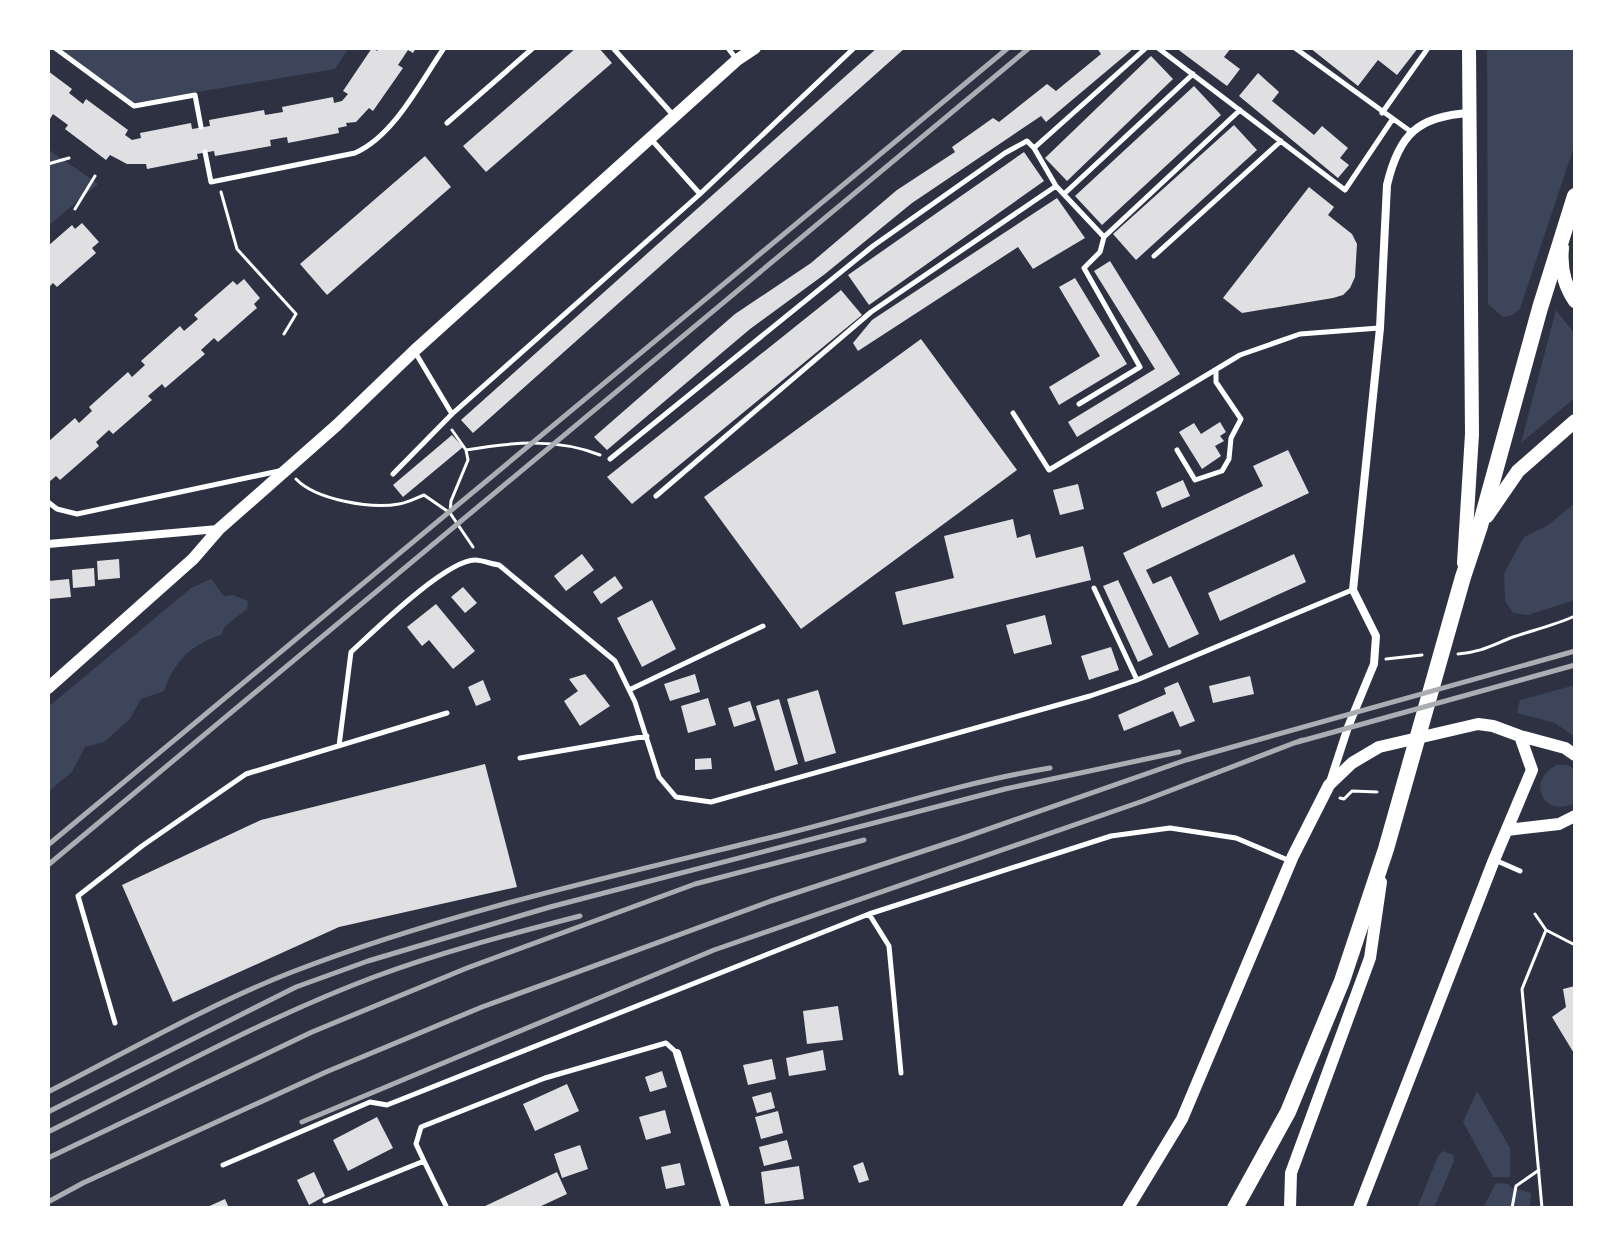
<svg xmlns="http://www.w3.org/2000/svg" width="1623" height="1256" font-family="'Sofia Sans Condensed',sans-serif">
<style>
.green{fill:#3c4559}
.building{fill:#e0e0e3}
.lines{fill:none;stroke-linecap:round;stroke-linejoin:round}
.path{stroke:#fff;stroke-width:3}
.service{stroke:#fff;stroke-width:5}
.minor{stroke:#fff;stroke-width:8}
.tertiary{stroke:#fff;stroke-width:12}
.secondary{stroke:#fff;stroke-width:14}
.primary{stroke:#fff;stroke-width:16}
.rail{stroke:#abadb3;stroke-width:5}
</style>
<rect width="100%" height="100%" fill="#2d3142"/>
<path class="green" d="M59 48H349L335 69 132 103Z
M1487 48H1575V144L1520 309 1512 315 1503 317 1488 304Z
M48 149 98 184 48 226Z
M1556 310 1575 334V398L1521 443Z
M1575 503V600L1528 615 1513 613 1505 601 1504 573 1524 537 1548 525Z
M211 579 224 596 233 595 248 601 247 609 225 626 221 635C191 644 174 662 164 691L141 699 130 719 104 742 85 747 72 772 48 792V707L191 588Z
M1575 685V737L1555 723 1517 713 1520 700Z
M1557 765H1568L1575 770V803C1543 819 1525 780 1557 765Z
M1477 1091 1510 1148V1177H1493L1463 1122Z
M1443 1151 1453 1155 1454 1161 1434 1208H1417L1438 1156Z
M1496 1183 1509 1184 1510 1187 1531 1193 1530 1208H1483Z"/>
<path class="building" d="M372 48 377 51 379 48H416L413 53 408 50 398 65 403 68 373 111 369 108 356 122 346 123 347 126 338 128 339 133 288 143 287 137 270 140 271 146 215 156 214 151 197 154 198 159 147 169 146 164H127L110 155 106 160 65 129 68 125 53 114 50 119 48 117V71L72 89 69 93 83 104 86 99 128 130 125 135 132 140 141 138 140 133 191 123 192 129 210 126 209 120 264 110 265 115 283 112 282 107 333 97 334 103 342 101 348 94 343 91Z
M576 48H599L612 63 486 172 463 146Z
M877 48H905L473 433 461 420Z
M1097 48H1134L1046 122 1041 116 912 203 825 274 750 329 607 450 594 437 735 314 811 263 897 190 955 152 952 147 993 118 999 122 1047 84 1056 91 1101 54Z
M1176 48H1231L1224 57 1240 69 1227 86Z
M1310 48H1418L1397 75 1378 60 1358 86Z
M1151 56 1173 79 1067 181 1045 158Z
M1258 73 1279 92 1272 101 1314 135 1322 126 1348 148 1340 158 1349 165 1338 178 1239 96Z
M1194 86 1221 115 1102 225 1075 196Z
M1234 125 1257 150 1136 260 1113 234Z
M1024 152 1044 181 869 305 848 275Z
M425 156 451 187 327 295 300 264Z
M1309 187 1334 207 1328 215 1352 234 1357 244 1355 277 1350 288 1343 295 1333 298 1242 313 1223 298Z
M1057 198 1085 238 1033 269 1018 247 858 351 853 343 872 320Z
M82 223 99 242 92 248 96 253 57 287 53 283 48 288V246L72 225 75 229Z
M1110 261 1180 374 1077 437 1068 422 1155 369 1094 271Z
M1075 278 1127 364 1059 405 1049 387 1100 356 1059 287Z
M244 279 260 298 254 304 257 308 218 342 214 338 201 350 205 354 165 388 162 384 148 396 152 400 113 434 109 430 96 442 99 446 60 480 56 476 49 482 48 442 75 418 79 423 92 411 89 407 128 372 132 377 145 365 141 361 180 326 184 331 198 319 194 315 233 281 237 285Z
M841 290 862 315 632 504 607 477Z
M921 339 1017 470 801 629 704 497Z
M1220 422 1226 432 1220 436 1224 441 1215 446 1221 456 1202 469 1179 432 1194 423 1201 434Z
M452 435 463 447 403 497 393 485Z
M1288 450 1309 493 1146 570 1153 584 1171 576 1199 634 1169 648 1123 553 1263 486 1253 466Z
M1183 480 1190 496 1162 508 1156 492Z
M1078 484 1084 509 1060 515 1053 490Z
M1013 519 1017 538 1030 534 1036 558 1083 546 1091 580 903 625 895 592 954 578 944 536Z
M582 554 594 570 566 591 554 576Z
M1294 554 1306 582 1220 621 1208 593Z
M119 559 120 578 98 580 97 561Z
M94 568 95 586 73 588 72 570Z
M615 576 623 588 601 604 593 592Z
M69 579 71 597 49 599 48 581Z
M1118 580 1153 655 1138 662 1103 586Z
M463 587 477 603 465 613 451 597Z
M652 600 676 649 642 667 617 618Z
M436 604 475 651 453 669 429 640 422 646 407 627Z
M1045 615 1052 644 1014 654 1006 625Z
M1111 647 1119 670 1089 680 1081 656Z
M585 674 610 706 580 726 564 701 578 691 569 679Z
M695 674 700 692 670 701 664 684Z
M1250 676 1254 694 1213 703 1209 686Z
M483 680 491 700 476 706 468 687Z
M1178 682 1195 721 1180 727 1173 711 1124 731 1118 715 1166 694 1164 688Z
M818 690 836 753 805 762 787 699Z
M708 698 716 725 688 733 681 706Z
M779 699 798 764 775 771 756 706Z
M750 701 756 720 734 727 728 708Z
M711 758 712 769 695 770V759Z
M485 764 517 887 339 927 173 1002 122 885 261 820Z
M1575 986V1055L1552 1017 1566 1007 1563 989Z
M838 1006 843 1040 807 1044 803 1011Z
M823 1050 826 1070 789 1076 786 1058Z
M772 1059 776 1079 748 1085 743 1065Z
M662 1071 667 1087 650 1092 645 1077Z
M567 1084 579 1111 535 1131 523 1104Z
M771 1092 775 1108 757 1113 752 1097Z
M665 1110 671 1133 646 1140 639 1117Z
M778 1111 783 1133 761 1139 755 1117Z
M377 1117 393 1148 348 1171 333 1140Z
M787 1140 792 1159 764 1166 759 1147Z
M580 1145 588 1169 562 1178 554 1154Z
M863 1162 869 1180 859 1183 853 1166Z
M680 1163 685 1185 666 1189 661 1167Z
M799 1166 804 1199 765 1204 761 1172Z
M314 1172 325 1196 309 1205 297 1180Z
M557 1172 567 1194 537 1208H481Z
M225 1199 229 1208H205Z"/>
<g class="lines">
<path class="path" d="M48 164 69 158
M221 192 237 249 296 314 284 334
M75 209 95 176
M452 430 466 450 468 460 451 501 450 513 473 547
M466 450C512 442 557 438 600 455
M296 479C316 500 371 509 399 504 407 503 416 498 424 495L450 513
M1458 654C1482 652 1492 645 1513 637 1534 630 1555 625 1575 616
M1386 659 1422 655
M1340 798 1344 799 1352 791 1377 792
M1535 914 1546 930 1522 989 1542 1208
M1546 930 1575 945
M1512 1208 1516 1186 1539 1170"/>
<path class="service" d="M55 48 134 106 195 95 201 127
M613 48 674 116
M728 48 737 60
M1158 48 1345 190 1392 120
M1295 48 1410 131
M1382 113 1428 48
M447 123 533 48
M650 138 700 194
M1034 148 1056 186 1104 237 1100 252 1084 268 1140 367 1079 404
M205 152 211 182 355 153C394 136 420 83 444 48
M1064 194 1193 74
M1104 237 1240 110
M1154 256 1281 141
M415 352 452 414 700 194 854 48
M1013 413 1049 470 1240 355 1300 334 1379 328
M1177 450 1195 480 1222 471 1229 459 1231 438 1241 419 1216 382V370
M610 459 873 246 1005 153 1027 141 1034 148 1146 48
M393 474 452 414
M656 496 871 312 1056 186
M48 502 57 509 77 514 279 471
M1094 588 1137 680
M629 690 763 626
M339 746 351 652C374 631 446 560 475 560 482 560 491 564 499 565L615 661 635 702 659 777 676 797 711 802 1090 696 1137 680 1352 590
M520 758 647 736
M1495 860 1520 871
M869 914 889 946 901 1073
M115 1023 78 896 142 846 246 774 447 713
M424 1161 447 1208
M223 1165 370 1102 387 1105 869 914 1111 836 1170 828 1236 838 1290 861
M325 1201 424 1161 416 1144 421 1127 545 1078 666 1043 677 1053"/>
<path class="minor" d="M48 544 218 529
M1330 782 1348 727 1374 664 1376 636 1353 590 1380 328 1387 185C1399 134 1418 116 1470 113
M677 1053 726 1208"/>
<path class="tertiary" d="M48 688 193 559 219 529 337 425 414 351 737 60 755 48
M1520 736 1565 748 1575 755
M1507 830 1559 824 1575 816
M1128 1208 1182 1119 1293 856 1329 785 1352 763 1379 747 1478 724 1493 726 1520 736 1532 770 1494 860 1359 1208
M1290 1208 1291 1173 1370 958 1381 882"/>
<path class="secondary" d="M1562 248C1560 268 1564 285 1575 301
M1487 516 1518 471 1575 421
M1464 563 1472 434 1469 48"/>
<path class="primary" d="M1235 1208 1288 1112 1342 981 1386 849 1463 577 1480 526 1540 308 1575 196"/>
<path class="rail" d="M1294 743 1575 665
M48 845 1008 48
M48 865 1029 48
M48 1092C127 1052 210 1004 292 972 447 912 619 875 781 835 871 813 958 783 1050 768
M48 1112 296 987 368 961 550 907 1005 789 1179 752
M302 1122 714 950 1143 801 1302 740
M48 1132C156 1079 262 1019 374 977 441 952 511 934 580 916
M48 1158 312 1032 467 968 695 884 864 840
M48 1202 83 1183 326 1072 482 1007 771 901 960 839 1186 760 1575 651"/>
</g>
<rect width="1623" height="1256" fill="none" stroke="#ffffff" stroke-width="100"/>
</svg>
